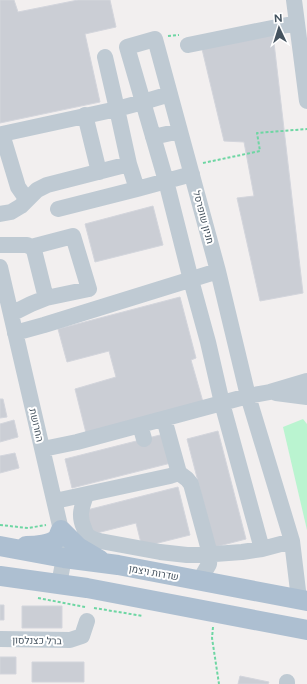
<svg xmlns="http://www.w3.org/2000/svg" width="307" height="684" font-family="Figtree,Heebo,sans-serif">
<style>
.green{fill:#baf4d0}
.building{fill:#cbced5;stroke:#d3d5dc}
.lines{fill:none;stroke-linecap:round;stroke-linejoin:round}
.path{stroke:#6ed6a3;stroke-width:2;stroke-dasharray:3 2;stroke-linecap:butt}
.minor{stroke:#bfcad3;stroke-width:16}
.major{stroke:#adbfd1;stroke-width:20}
.labels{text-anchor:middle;stroke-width:4;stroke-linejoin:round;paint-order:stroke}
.street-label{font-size:10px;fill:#45535f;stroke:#fff}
</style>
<rect width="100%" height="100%" fill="#f2efef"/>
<path class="green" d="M303 419 307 424V530L283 427Z"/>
<path class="building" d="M0 0H14L18 12 78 0H110L116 27 85 34 100 102 0 123Z
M273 34 303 293 260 301 237 198 254 196 244 142 224 141 202 49Z
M153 206 163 245 95 262 85 224Z
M180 297 196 358 191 360 203 402 86 433 75 389 116 377 109 351 67 362 58 329Z
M0 399H3L7 417 0 418Z
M14 420 18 437 0 442V424Z
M218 431 246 539 215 547 187 439Z
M164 434 171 463 72 488 65 459Z
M15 453 19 468 0 473V456Z
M178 487 190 535 142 547 136 523 89 535 83 511Z
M0 605H4V620H0Z
M22 606H62V628H22Z
M0 657H16V674H0Z
M32 662H84V682H32Z
M240 676 269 682 268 684H238Z"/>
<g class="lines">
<path class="path" d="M168 36 179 35
M203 163 260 151 257 133 307 129
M0 525 28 528 46 525
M38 598 85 607
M94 608 143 616
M213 627 212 638 219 684"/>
<path class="minor" d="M294 0 307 101
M188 45 297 23
M85 115 99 172
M153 137 180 131
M129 164 117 109 143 102 170 94
M27 200 18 187 2 134 117 109 105 57
M58 209 137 189 192 174
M0 214 11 212 21 206 37 190 47 185 129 164 137 189
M0 245H27L31 247 34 250 46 298 31 304 11 314
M31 247 73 236 89 289 46 298
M0 267 61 530 64 558 59 584
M15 333 44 325 218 271
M276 393 307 397
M164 419 179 473
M140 425 144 439
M43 449 77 442 248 396 270 392 307 381
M86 495C82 507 78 515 84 528 85 531 86 534 88 536 91 539 96 540 100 541L160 552 187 555H201L242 552 262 549 292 541 248 396 218 271 155 39 127 47 166 181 191 280 208 342 222 403 262 549
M55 501 170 476 179 473 187 479 191 484 210 554 209 564 200 580
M292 541 299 599
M0 639 70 640 82 636 87 621
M287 684V682"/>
<path class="major" d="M0 546 64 558 118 565 307 601
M26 546C34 546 53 545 58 537 59 536 60 531 61 530L78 547 100 560
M0 576 87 588 307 630"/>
</g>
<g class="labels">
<g class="street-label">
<text transform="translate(204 217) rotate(75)" y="4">חניון שופרסל</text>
<text transform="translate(37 425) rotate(77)" y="4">החרושת</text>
<text transform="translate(154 572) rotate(10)" y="4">שדרות ויצמן</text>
<text transform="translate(37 640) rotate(1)" y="4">ברל כצנלסון</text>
</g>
</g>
<g transform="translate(279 28) rotate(356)" stroke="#ffffff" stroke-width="3" paint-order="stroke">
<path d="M0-3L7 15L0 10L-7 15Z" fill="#45535f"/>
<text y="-6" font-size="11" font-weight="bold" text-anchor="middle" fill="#45535f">N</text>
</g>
</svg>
